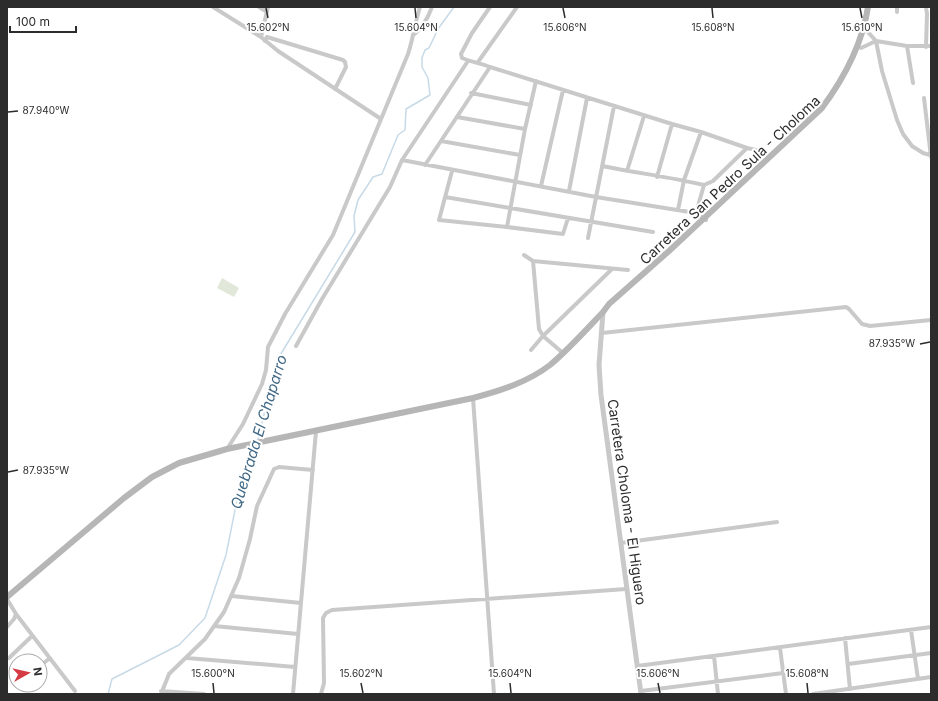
<svg xmlns="http://www.w3.org/2000/svg" width="938" height="701" font-family="Inter,sans-serif">
<style>
.park{fill:#e1e8da}
.lines{fill:none;stroke-linecap:round;stroke-linejoin:round}
.stream{stroke:#c7dae7;stroke-width:1.5}
.minor{stroke:#c9c9c9;stroke-width:4}
.tertiary{stroke:#c9c9c9;stroke-width:5}
.secondary{stroke:#b6b6b6;stroke-width:6}
.ticks{fill:none;stroke:#2c2c2c;stroke-width:1.5}
.labels{text-anchor:middle;stroke-width:4;stroke-linejoin:round;paint-order:stroke}
.street-label{font-size:14px;fill:#2c2c2c;stroke:#fff}
.water-label{font-size:15px;font-style:italic;fill:#416986;stroke:#fff}
.ticks-label{font-size:10px;text-anchor:middle;fill:#2c2c2c;stroke:#fff;stroke-width:4;stroke-linejoin:round;paint-order:stroke}
</style>
<rect width="100%" height="100%" fill="#fff"/>
<path class="park" d="M222 278 239 288 234 297 217 288Z"/>
<g class="lines">
<path class="stream" d="M258 440 272 380 279 357 355 232 354 216 358 200 373 177 382 174 398 135 405 130 406 109 430 95 428 78 422 67V58L425 50 429 48 438 29 454 7
M108 694 112 679 179 645 205 618 226 555 236 505 257 444"/>
<path class="minor" d="M213 7 261 37 268 7
M259 7 267 12
M490 7 472 33 461 54 462 58C471 62 480 63 490 67L672 124 701 132 747 148 760 151
M897 12V7
M867 31 876 41 882 71 897 120 903 134 912 146 923 153 930 155
M413 35C423 28 428 18 432 7
M261 37 278 51 381 119
M265 41 267 37 343 60 345 62 346 67 335 89
M907 46 913 83
M926 47 927 14 926 7
M861 48 876 41 907 46H931
M478 62 517 7
M536 81 525 129 507 227 563 234 568 218
M471 93 531 105
M924 98 931 157
M457 117 525 129
M441 141 520 155
M402 160 596 197 696 213 706 220
M425 165 490 67
M602 166C636 173 670 177 704 185
M452 171 439 220 507 227
M627 171 644 116
M657 177 672 124
M541 186 563 90
M569 191 587 98
M445 197 653 232
M678 210 684 180 701 132
M696 213 704 185 713 181 747 148
M588 238 614 106
M524 255 533 261 628 270
M533 261 539 329 543 336 563 353
M602 333 846 307 849 309 862 324 870 326 931 320
M296 346 322 299 390 187 402 160 468 61
M531 350 543 336 612 269
M473 398 494 694
M227 449 243 424 262 384 266 370 268 347 285 314 333 235 408 54C413 39 415 23 420 7
M621 543 777 522
M232 596 301 603
M7 599 16 614 14 619 7 627
M16 614 75 691
M214 626 298 634
M911 630 918 679
M845 638 850 689
M780 648 786 694
M714 656 718 694
M9 658 32 636
M187 658 295 667
M848 664 931 653
M40 666 50 658
M637 666 931 627
M161 691 204 694
M641 691 783 673
M161 694 169 674 205 639 224 612 239 578 250 539 257 506 274 469 279 467 313 470
M293 694 316 431
M321 694 324 683 323 618 326 613 332 610 626 589
M813 694 931 677"/>
<path class="tertiary" d="M603 312 599 365 601 395 641 694"/>
<path class="secondary" d="M7 597 124 498 152 477 179 463 227 449 473 398C500 391 528 382 550 365 569 349 586 330 603 312L609 304 669 251 822 108C845 77 862 45 868 7"/>
</g>
<path class="ticks" d="M266 8 268 18M415 8 416 18M563 8 565 18M712 8 713 18M860 8 862 18M8 112 18 111M920 344 930 342M8 472 18 470M213 683 214 693M361 683 363 693M510 683 511 693M658 683 660 693M807 683 808 693"/>
<g class="labels">
<g class="street-label">
<text transform="translate(730 180) rotate(-43)" y="5">Carretera San Pedro Sula - Choloma</text>
<text transform="translate(627 502) rotate(82)" y="5">Carretera Choloma - El Higuero</text>
</g>
<g class="water-label">
<text transform="translate(259 432) rotate(-73)" y="5">Quebrada El Chaparro</text>
</g>
</g>
<g class="ticks-label">
<text x="268" y="31">15.602°N</text>
<text x="416" y="31">15.604°N</text>
<text x="565" y="31">15.606°N</text>
<text x="713" y="31">15.608°N</text>
<text x="862" y="31">15.610°N</text>
<text x="46" y="114">87.940°W</text>
<text x="892" y="347">87.935°W</text>
<text x="46" y="474">87.935°W</text>
<text x="213" y="677">15.600°N</text>
<text x="361" y="677">15.602°N</text>
<text x="510" y="677">15.604°N</text>
<text x="658" y="677">15.606°N</text>
<text x="807" y="677">15.608°N</text>
</g>
<rect width="938" height="701" fill="none" stroke="#2c2c2c" stroke-width="16"/>
<g transform="translate(28 673) rotate(82)"><circle r="19" fill="#ffffff" stroke="#ababab"/>
<path d="M0-3L7 15L0 10L-7 15Z" fill="#d53b42"/>
<text y="-6" font-size="11" font-weight="bold" text-anchor="middle" fill="#2c2c2c">N</text>
</g>
<path d="M10 26v6h66v-6" fill="none" stroke="#2c2c2c" stroke-width="2"/>
<text x="16" y="26" font-size="12" fill="#2c2c2c" stroke="#ffffff" stroke-width="3" paint-order="stroke">100 m</text>
</svg>
